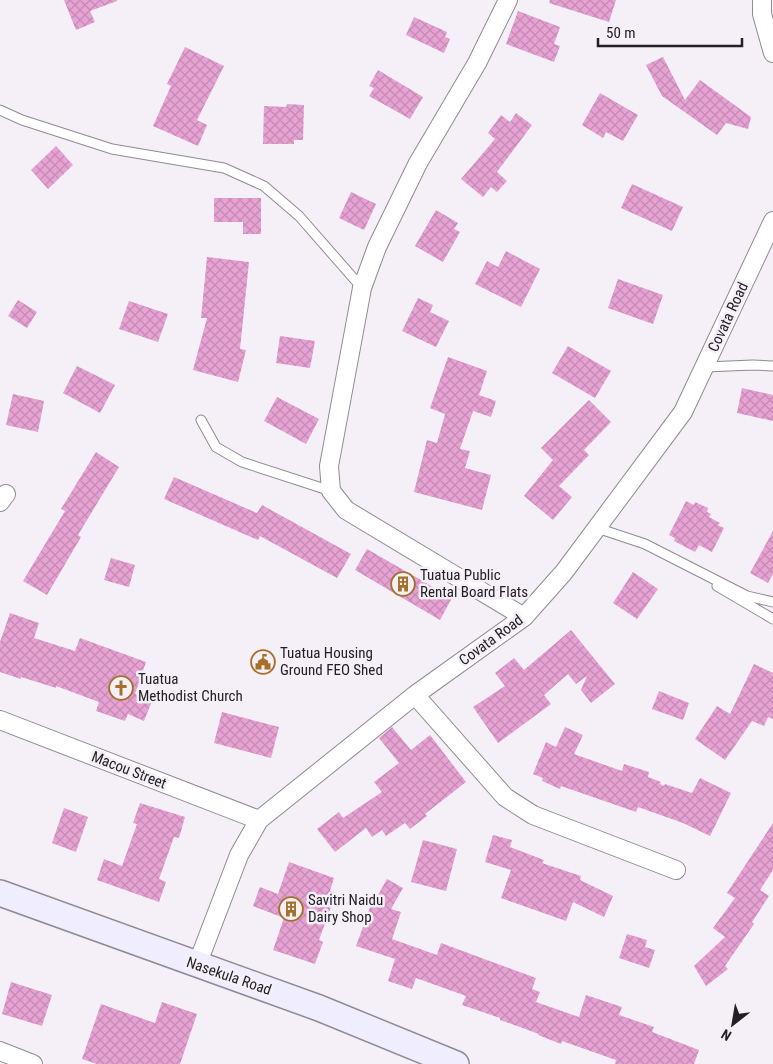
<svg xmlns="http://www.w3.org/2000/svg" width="773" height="1064" font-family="'Roboto Condensed',sans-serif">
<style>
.building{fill:url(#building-cross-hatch)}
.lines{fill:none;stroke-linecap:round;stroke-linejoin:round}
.lane-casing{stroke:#908a93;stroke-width:11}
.street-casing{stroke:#908a93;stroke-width:20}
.secondary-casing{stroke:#908a93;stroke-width:28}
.lane{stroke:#fff;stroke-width:9}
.street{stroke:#fff;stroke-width:18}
.secondary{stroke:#f0eefe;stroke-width:25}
.labels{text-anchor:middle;stroke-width:5;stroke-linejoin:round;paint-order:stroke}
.street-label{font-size:15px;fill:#222023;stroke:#f5eff8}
.poi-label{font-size:15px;fill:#222023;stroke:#f5eff8;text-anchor:start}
</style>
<defs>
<pattern id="building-cross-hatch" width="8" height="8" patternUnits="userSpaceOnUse" patternTransform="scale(1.25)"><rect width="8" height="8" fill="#e6a2d3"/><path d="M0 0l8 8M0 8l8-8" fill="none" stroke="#c58bb5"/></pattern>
</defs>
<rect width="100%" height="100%" fill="#f5eff8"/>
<path class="building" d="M64 0H117V1L90 11 95 22 76 30Z
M550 0H616L609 22 549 3Z
M518 11 560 27 554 44 560 46 554 62 506 44Z
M414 17 447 32 445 37 450 39 444 53 406 35Z
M185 47 224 66 197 120 207 125 198 146 153 126 171 86 167 84Z
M663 57 685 100 700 80 751 117 748 129 726 123 717 135 662 96 646 65Z
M378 70 423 97 410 119 369 96 374 88 369 86Z
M600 93 638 115 623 141 606 132 603 138 582 125Z
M287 104 304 105 303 140H294V144H263L264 106 286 107Z
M516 113 532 125 497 172 507 181 497 192 491 187 483 197 461 179 495 139 488 133 501 115 510 122Z
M56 146 73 165 48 189 31 170Z
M632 184 683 207 672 231 621 208Z
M351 192 376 204 364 230 339 218Z
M214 198H261V234H243V222H214Z
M436 210 458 223 454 229 460 232 443 262 415 246Z
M506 251 540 269 521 307 475 284 487 261 498 267Z
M207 257 249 262 240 349 246 350 238 382 193 370 207 318H201Z
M618 279 663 295 653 324 608 308Z
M418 298 433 305 430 312 449 321 436 347 402 331Z
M18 300 37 312 27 328 8 316Z
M129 301 168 314 158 342 119 329Z
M280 336 315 341 310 368 276 363Z
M568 346 611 371 595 398 552 373Z
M448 357 487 371 479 395 496 401 491 417 473 411 460 449 470 451 465 468 491 475 482 510 414 492 427 440 437 443 445 414 430 408Z
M77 366 115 385 100 413 63 393Z
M742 388 773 395V421L737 413Z
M13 394 44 401 38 432 6 425Z
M277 397 319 419 306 444 264 421Z
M589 400 611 422 584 450 589 455 559 486 572 497 553 520 524 496 553 460 541 448Z
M96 452 119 467 78 535 81 537 47 595 23 581 65 511 61 509Z
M174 477 257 513 262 505 351 554 337 578 260 536 258 540 164 499Z
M686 501 694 505 695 502 708 508 707 512 711 514 709 517 720 523 718 525 724 528 712 552 699 545 695 552 674 541 675 538 669 535Z
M773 531V574L768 583 750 573Z
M367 549 452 598 440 620 355 570Z
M111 558 135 565 129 587 104 580Z
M633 572 658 589 637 619 613 603Z
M10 613 39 623 34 638 75 651 80 638 146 662 135 694 152 701 144 721 128 714 125 721 96 711 99 702 56 686V688L21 677V679L0 672V642Z
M571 630 615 684 591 703 581 690 587 676 576 684 568 674 544 695 551 704 498 743 473 707 505 686 495 673 514 658 524 670Z
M754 664 773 673V719L768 717 764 726 752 721 725 760 695 739 717 706 730 714Z
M659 691 689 703 683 720 652 709Z
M222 712 279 727 271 758 214 743Z
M392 727 411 750 430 735 466 782 425 814 427 816 410 829 405 823 386 836 382 830 372 837 366 828 335 852 317 829 339 812 343 818 382 792 374 782 399 763 379 738Z
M565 727 583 735 574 754 622 771 624 764 649 772 648 777 661 782 660 784 664 786 665 784 692 793 700 778 731 793 710 836 683 823 638 807 636 812 561 786 560 789 542 781 543 778 533 774 546 742 556 747Z
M140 803 185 817 179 838 174 837 159 879 166 882 159 902 97 880 104 859 122 866 137 824 133 823Z
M64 808 88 817 76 852 52 843Z
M773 823V870L760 890 769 896 752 922 754 924 725 966 728 969 706 986 694 966 725 937 713 928 735 898 727 893Z
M493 835 512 840 510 847 544 860 542 863 581 876 580 880 613 896 604 917 573 902 566 921 501 898 511 870 485 862Z
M423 840 457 849 446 891 411 882Z
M289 862 334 878 330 891 336 893 319 940 323 942 315 964 273 950 284 918 253 906 260 887 278 894Z
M387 879 403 888 391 909 401 912 392 939 437 955 441 943 536 978 532 989 540 992 536 1002 579 1017 586 995 622 1007 619 1015 654 1027 652 1032 699 1050 694 1064H615L616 1060 562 1041 561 1044 538 1035 539 1034 500 1020V1018L462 1005 466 996 416 978 412 989 388 981 395 959 356 946 372 902H374Z
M627 934 647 940 645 947 655 950 649 968 619 958Z
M11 982 52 995 42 1026 2 1014Z
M162 1002 197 1014 180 1064H97L82 1059 101 1004 155 1023Z"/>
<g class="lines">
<g class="lane-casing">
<path id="lane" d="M0 110 22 120 112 149 224 168 264 186 299 216 362 288
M705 367 753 365 773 366
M201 420 216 447 242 462 331 491
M597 528 645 544 747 596 773 602
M717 586 773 619"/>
</g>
<g class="street-casing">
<path id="street" d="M508 0 477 63 418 163 377 247 362 288 329 466 331 491 346 510 524 617
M762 0V14L773 53
M0 502 6 494
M415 695 505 797 533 815 676 870
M0 720 259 820
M197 965 239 855 259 820 415 695 524 617 564 572 683 412 773 221
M0 1051 33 1064"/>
</g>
<g class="secondary-casing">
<path id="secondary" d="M0 893 319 1008 456 1064"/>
</g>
<use href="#lane" class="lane"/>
<use href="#street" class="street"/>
<use href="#secondary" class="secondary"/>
</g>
<defs>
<g id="building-ring" transform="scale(1.25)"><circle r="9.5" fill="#f5eff8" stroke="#a6702b" stroke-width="1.5"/><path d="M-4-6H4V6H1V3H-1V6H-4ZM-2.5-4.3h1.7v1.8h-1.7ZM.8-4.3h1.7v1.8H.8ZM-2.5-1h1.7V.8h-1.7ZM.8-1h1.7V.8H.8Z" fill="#a6702b"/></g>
<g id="civic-ring" transform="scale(1.25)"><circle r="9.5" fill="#f5eff8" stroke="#a6702b" stroke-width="1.5"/><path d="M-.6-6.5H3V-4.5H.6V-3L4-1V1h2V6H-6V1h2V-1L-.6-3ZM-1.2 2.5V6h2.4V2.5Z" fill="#a6702b"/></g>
<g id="church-ring" transform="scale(1.25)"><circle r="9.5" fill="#f5eff8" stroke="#a6702b" stroke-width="1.5"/><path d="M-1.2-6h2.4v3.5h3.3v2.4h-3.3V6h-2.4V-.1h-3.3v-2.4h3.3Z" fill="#a6702b"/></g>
</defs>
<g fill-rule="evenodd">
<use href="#building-ring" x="403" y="584"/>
<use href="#civic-ring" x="263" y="662"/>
<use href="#church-ring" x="121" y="688"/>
<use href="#building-ring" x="291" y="909"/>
</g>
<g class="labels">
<g class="street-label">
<text transform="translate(728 317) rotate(-65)" y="5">Covata Road</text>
<text transform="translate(491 640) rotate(-36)" y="5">Covata Road</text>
<text transform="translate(129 770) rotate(21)" y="5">Macou Street</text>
<text transform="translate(229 976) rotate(19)" y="5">Nasekula Road</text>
</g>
<g class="poi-label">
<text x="420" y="580">Tuatua Public<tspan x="420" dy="17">Rental Board Flats</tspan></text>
<text x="280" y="658">Tuatua Housing<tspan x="280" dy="17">Ground FEO Shed</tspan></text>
<text x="138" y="684">Tuatua<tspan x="138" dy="17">Methodist Church</tspan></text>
<text x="308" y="905">Savitri Naidu<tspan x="308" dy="17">Dairy Shop</tspan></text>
</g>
</g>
<g transform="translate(733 1024) rotate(211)" stroke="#f5eff8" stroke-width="4" paint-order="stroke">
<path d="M0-4L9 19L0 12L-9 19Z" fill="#222023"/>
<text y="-8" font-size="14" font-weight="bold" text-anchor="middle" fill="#222023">N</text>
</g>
<path d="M598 38v8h144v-8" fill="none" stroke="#222023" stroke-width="2.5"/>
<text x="606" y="38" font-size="15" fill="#222023" stroke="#f5eff8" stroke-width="4" paint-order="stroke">50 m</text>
</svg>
